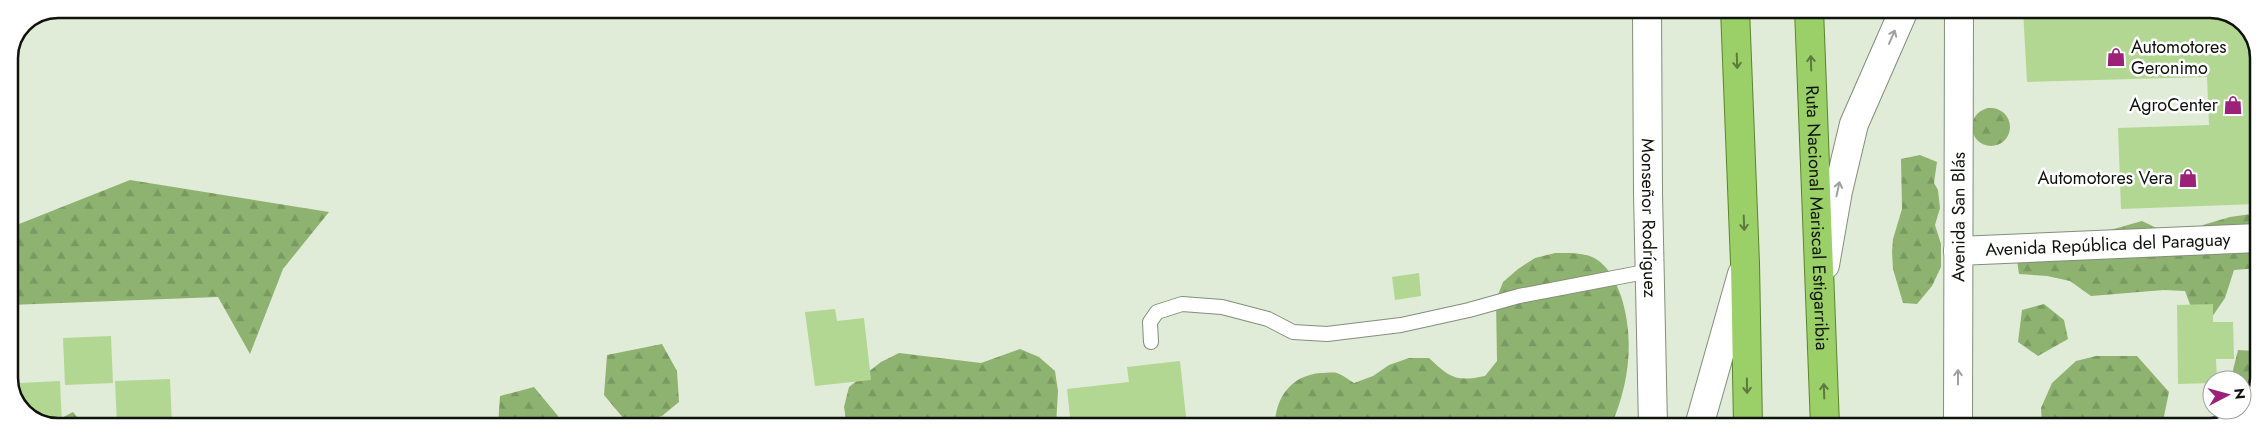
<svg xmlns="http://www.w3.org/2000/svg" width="2267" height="435" font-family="Jost,sans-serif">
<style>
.forest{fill:url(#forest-firs)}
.building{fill:#b1d793}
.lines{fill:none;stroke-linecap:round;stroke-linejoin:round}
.service-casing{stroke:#838e7b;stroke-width:16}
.minor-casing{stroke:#838e7b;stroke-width:30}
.tertiary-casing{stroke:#838e7b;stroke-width:30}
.trunk-casing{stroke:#5a852e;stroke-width:30}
.service{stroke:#fff;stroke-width:14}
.minor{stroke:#fff;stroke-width:28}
.tertiary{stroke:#fff;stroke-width:28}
.trunk{stroke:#9bcf67;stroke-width:28}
.oneway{stroke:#9fa19e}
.oneway2{stroke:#5c7a3e}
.labels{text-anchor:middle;stroke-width:5;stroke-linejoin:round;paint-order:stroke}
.poi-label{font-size:18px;fill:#0f130c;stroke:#fff;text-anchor:end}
.street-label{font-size:18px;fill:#0f130c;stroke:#fff}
.rim{fill:none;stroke:#0f130c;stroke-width:2.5}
</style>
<defs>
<pattern id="forest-firs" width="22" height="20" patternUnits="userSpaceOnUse" patternTransform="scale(1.25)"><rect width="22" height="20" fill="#8eb371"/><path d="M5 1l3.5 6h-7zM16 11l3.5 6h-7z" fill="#799961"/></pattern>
</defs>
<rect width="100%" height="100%" fill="#e0ecd7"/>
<path class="forest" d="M1972 127a19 19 0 1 1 38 0a19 19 0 1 1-38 0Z
M1920 155 1937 162 1934 183 1938 190 1940 208 1935 225 1941 244V267L1932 286 1917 304 1903 303 1893 269 1892 252 1893 239 1902 209 1901 159Z
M130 180 329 212 283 269 250 354 218 297 9 305V228Z
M2258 213V268L2234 270 2225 298 2212 317 2197 323 2185 291 2164 290 2091 296 2070 281 2047 276 2019 274 2014 240 2054 233H2074L2089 236 2142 221 2196 247 2203 225 2230 217Z
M1555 253C1567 253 1585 252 1596 259 1609 267 1616 282 1621 296 1635 340 1629 384 1611 426H1275C1275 397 1292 375 1321 373 1326 373 1333 372 1337 373 1343 375 1349 380 1354 383L1373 376 1389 365 1409 358H1429C1450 378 1456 382 1485 376L1497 361 1496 300 1503 282 1518 269 1535 258Z
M2044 304 2064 320 2068 339 2038 356 2018 342 2022 310Z
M662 344 677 371 679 402 662 416 629 425 604 395 607 355Z
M1020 349 1039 357 1055 371 1058 391 1056 426H847L844 407 849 387 881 362 899 353 981 363Z
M2238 350 2257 351V387L2253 394 2242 386V380H2234L2231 378Z
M2096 356H2137L2169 392 2163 421 2146 426H2136L2130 423 2112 426H2042L2041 408 2052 383 2076 361Z
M534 387 558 416 555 426H498L500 396Z
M73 412 83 425H55L54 422Z"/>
<path class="building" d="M2023 10H2092V11L2219 10 2246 25 2258 51V150H2254L2256 204 2121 209 2118 128 2209 125 2207 77 2027 82Z
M1419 273 1421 296 1395 300 1392 277Z
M2213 304V322H2233L2234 359H2216L2217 380H2212V383L2178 384 2177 305Z
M835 309 837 321 864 318 871 380 815 386 805 312Z
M111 336 113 383 65 385 63 338Z
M1180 361 1187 426H1071L1067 389 1129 382 1127 367Z
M170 379 172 425H117L115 381Z
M60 381 62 425H48L21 410 20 383Z"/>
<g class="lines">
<g class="service-casing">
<path id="service" d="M1151 342 1150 322 1157 312 1182 304 1222 307 1268 319 1293 332 1327 334 1401 325 1469 310 1519 296 1650 271"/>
</g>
<g class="minor-casing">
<g id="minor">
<path id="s1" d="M1958 251 2258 238"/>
</g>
</g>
<g class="tertiary-casing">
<g id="tertiary">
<path id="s2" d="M1647 9 1648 193 1653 426"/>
<path d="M1825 265 1838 191 1854 124 1904 10"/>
<path d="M1699 426 1742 274"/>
<path id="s3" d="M1958 426 1959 10"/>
</g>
</g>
<g class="trunk-casing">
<g id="trunk">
<path d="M1735 9 1745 263 1748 426"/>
<path id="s4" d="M1809 9 1825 426"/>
</g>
</g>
<use href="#service" class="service"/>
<use href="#minor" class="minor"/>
<use href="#tertiary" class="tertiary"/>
<use href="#trunk" class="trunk"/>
</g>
<defs><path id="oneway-shaft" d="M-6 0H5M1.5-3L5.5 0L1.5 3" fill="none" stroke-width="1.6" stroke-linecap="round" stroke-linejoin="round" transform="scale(1.25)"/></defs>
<g class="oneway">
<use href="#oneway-shaft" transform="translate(1892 37) rotate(-66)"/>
<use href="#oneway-shaft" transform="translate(1838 189) rotate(-78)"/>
<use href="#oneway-shaft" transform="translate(1958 377) rotate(-90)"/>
</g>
<g class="oneway2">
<use href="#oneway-shaft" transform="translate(1737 61) rotate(88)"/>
<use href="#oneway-shaft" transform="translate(1811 63) rotate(-92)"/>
<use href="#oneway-shaft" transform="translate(1744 223) rotate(88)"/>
<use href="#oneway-shaft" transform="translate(1747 386) rotate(89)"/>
<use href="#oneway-shaft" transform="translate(1824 391) rotate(-92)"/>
</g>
<defs>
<g id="shop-bare" transform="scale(1.5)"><path d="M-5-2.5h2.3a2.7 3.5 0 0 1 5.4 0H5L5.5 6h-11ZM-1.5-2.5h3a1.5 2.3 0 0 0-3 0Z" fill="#9b2179" stroke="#fff" stroke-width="2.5" paint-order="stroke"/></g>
</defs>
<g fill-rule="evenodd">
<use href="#shop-bare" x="2116" y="57"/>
<use href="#shop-bare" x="2233" y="105"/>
<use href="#shop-bare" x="2188" y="178"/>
</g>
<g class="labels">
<g class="poi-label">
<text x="2131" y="53" text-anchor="start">Automotores<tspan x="2131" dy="21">Geronimo</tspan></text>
<text x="2218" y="111">AgroCenter</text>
<text x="2173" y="184">Automotores Vera</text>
</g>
<g class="street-label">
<text dy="6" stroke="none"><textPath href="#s2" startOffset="209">Monseñor Rodríguez</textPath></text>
<text dy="6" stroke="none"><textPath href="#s4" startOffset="209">Ruta Nacional Mariscal Estigarribia</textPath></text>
<text dy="6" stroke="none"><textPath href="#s3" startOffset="209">Avenida San Blás</textPath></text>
<text dy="6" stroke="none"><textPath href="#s1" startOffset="150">Avenida República del Paraguay</textPath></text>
</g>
</g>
<path d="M0 0H2267V435H0ZM58 18H2210A40 40 0 0 1 2250 58V378A40 40 0 0 1 2210 418H58A40 40 0 0 1 18 378V58A40 40 0 0 1 58 18Z" fill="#fff" fill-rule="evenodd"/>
<path class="rim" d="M58 18H2210A40 40 0 0 1 2250 58V378A40 40 0 0 1 2210 418H58A40 40 0 0 1 18 378V58A40 40 0 0 1 58 18Z"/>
<g transform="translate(2227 395) rotate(84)"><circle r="24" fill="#ffffff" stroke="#9fa19e"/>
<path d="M0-4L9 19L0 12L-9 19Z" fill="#9b2179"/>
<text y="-8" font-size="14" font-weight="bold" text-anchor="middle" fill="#0f130c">N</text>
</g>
</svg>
